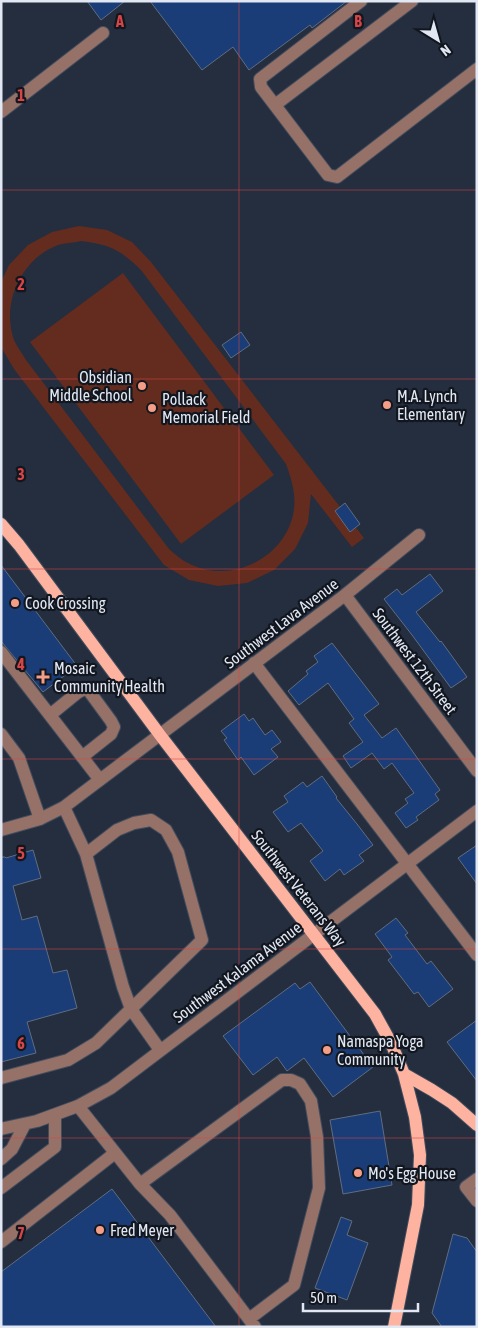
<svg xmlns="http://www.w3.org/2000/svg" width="478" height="1328" font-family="'Asap Condensed',sans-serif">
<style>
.green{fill:#632c1e;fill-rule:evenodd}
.building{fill:#1b3d77;stroke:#606c80}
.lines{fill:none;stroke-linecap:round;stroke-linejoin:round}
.minor-casing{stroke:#424c5c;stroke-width:14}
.major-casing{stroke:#424c5c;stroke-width:14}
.minor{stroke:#957168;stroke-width:12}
.major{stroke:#fdb3a0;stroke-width:12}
.grid{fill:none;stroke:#d84547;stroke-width:1;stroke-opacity:0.55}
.poi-dot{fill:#f49e88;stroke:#12161e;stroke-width:2}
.labels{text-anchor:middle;stroke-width:4.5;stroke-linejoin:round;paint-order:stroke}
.poi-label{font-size:16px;fill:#e1e8f4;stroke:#12161e;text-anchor:start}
.street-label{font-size:16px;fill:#e1e8f4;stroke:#12161e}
.grid-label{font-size:16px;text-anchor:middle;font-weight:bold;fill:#d84547;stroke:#12161e;stroke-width:4.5;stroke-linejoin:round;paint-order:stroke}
</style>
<rect width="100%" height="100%" fill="#242e3f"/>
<path class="green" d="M79 226 107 230 132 242 151 262 364 538 352 547 311 494 308 523 295 549 274 570 247 583 218 586 189 580 164 565 14 369 1 347V282L9 265 28 245 52 232ZM81 241C111 245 119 249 141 270L286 464C291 478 296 493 294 509 288 557 231 586 188 563 181 560 175 554 169 549L26 360C22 353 17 347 14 340 1 303 21 259 58 245 65 243 73 243 81 241Z
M123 273 274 475 181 544 30 342Z"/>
<path class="building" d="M87 1H125L101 20Z
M150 1H347L312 28 310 25 249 70 233 47 202 70Z
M241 332 250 345 231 358 222 345Z
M345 503 360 524 350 532 335 511Z
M1 565 77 666 43 692 1 641Z
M430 574 443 591 416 612 440 642 441 641 467 677 451 688 412 635 384 599 397 589 402 595Z
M332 643 379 704 364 715 382 738 396 728 440 790 435 794 439 800 416 817 418 820 406 828 395 813 408 803 405 799 414 793 392 763 384 769 372 753 351 768 343 756 363 742 349 723 354 719 328 683 299 705 288 691 308 674 306 671 318 662 314 656Z
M244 714 249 721 253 718 265 735 272 730 281 742 271 749 278 757 254 775 241 757 238 760 224 740 227 738 221 731Z
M322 776 337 797 336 798 357 824 373 845 359 855 364 861 344 875 340 869 325 881 310 861 323 851 301 823 288 832 273 812 288 802 284 796 303 782 307 787Z
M477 845V884L458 858Z
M33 850 41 878 13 886 22 920 37 916 53 973 67 970 77 1008 27 1022 36 1053 1 1062V857H5L6 858Z
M396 918 408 933 405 935 427 964 431 961 453 989 429 1007 418 992 414 994 388 960 392 957 375 934Z
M310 982 373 1067 333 1097 304 1058 287 1071 277 1057 253 1075 223 1036 295 983 300 989Z
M477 1020V1081L447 1042Z
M380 1111 392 1185 343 1194 330 1120Z
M112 1189 216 1327H1V1272Z
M341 1217 352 1221 347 1235 368 1243 347 1300 315 1288Z
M453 1234 467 1238 477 1252V1327H442L432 1313Z"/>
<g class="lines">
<g class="minor-casing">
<path id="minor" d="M361 1 260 79 261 87 328 175 337 177 477 69
M275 105 412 1
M1 112 103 33
M345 595 477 771
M1 652 100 780
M254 663 477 955
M50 715 77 693 84 689 89 691 111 721 114 727 111 734 82 757
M1 734 19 758 40 819
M64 807 86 854
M1 830 40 819 64 807 345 595 419 535
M1 1078 68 1060 96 1043 202 940 178 852 166 830 151 820 134 823 117 830 86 854 123 987 131 1009 160 1050
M78 1106 140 1184 170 1215 255 1327
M1 1129 37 1121 78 1106 111 1088 477 811
M1 1159 12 1149 25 1124
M477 1179 466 1187 477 1201
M140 1184 282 1080H291L300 1084 311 1101 317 1137 319 1188 294 1285 249 1319
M1 1188 55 1147V1115
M1 1242 115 1153"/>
</g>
<g class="major-casing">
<path id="major" d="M1 524 19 545 160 735 375 1014 391 1043 404 1074 415 1117 420 1155 418 1205 394 1327
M404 1074 432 1090 452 1103 477 1125"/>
</g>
<use href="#minor" class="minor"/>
<use href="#major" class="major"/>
</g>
<path class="grid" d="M239 1V1327M1 190H477M1 379H477M1 569H477M1 759H477M1 949H477M1 1138H477"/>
<g class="poi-dot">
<circle cx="142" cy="386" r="5"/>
<circle cx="387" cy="405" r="5"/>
<circle cx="152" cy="408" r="5"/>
<circle cx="15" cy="603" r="5"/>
<path d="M40.5 669.5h5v5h5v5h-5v5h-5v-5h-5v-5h5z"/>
<circle cx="327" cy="1050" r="5"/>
<circle cx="358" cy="1173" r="5"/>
<circle cx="100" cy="1230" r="5"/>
</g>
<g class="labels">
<g class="poi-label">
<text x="132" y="383" text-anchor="end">Obsidian<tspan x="132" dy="18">Middle School</tspan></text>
<text x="397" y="402">M.A. Lynch<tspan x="397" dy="18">Elementary</tspan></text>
<text x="162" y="405">Pollack<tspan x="162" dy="18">Memorial Field</tspan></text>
<text x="25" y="609">Cook Crossing</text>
<text x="54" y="674">Mosaic<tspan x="54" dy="18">Community Health</tspan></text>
<text x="337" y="1047">Namaspa Yoga<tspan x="337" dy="18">Community</tspan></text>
<text x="368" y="1179">Mo's Egg House</text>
<text x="110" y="1236">Fred Meyer</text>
</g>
<g class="street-label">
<text transform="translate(281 623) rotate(-37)" y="6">Southwest Lava Avenue</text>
<text transform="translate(415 661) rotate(53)" y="6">Southwest 12th Street</text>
<text transform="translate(299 888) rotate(52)" y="6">Southwest Veterans Way</text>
<text transform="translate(237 972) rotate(-37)" y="6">Southwest Kalama Avenue</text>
</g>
</g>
<g class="grid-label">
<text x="120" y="27">A</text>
<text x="358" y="27">B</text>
<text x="21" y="101">1</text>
<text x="21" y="290">2</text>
<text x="21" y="480">3</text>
<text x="21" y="670">4</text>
<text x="21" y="859">5</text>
<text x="21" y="1049">6</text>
<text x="21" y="1239">7</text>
</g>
<rect width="478" height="1328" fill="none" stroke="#e1e8f4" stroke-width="5"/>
<g transform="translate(438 40) rotate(143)" stroke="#12161e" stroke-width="4" paint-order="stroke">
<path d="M0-4L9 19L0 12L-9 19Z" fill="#e1e8f4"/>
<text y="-8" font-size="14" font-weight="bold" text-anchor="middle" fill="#e1e8f4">N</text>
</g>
<path d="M303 1303v8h115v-8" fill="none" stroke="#e1e8f4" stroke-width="2.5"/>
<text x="310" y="1303" font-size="15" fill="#e1e8f4" stroke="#12161e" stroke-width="4" paint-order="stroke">50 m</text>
</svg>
